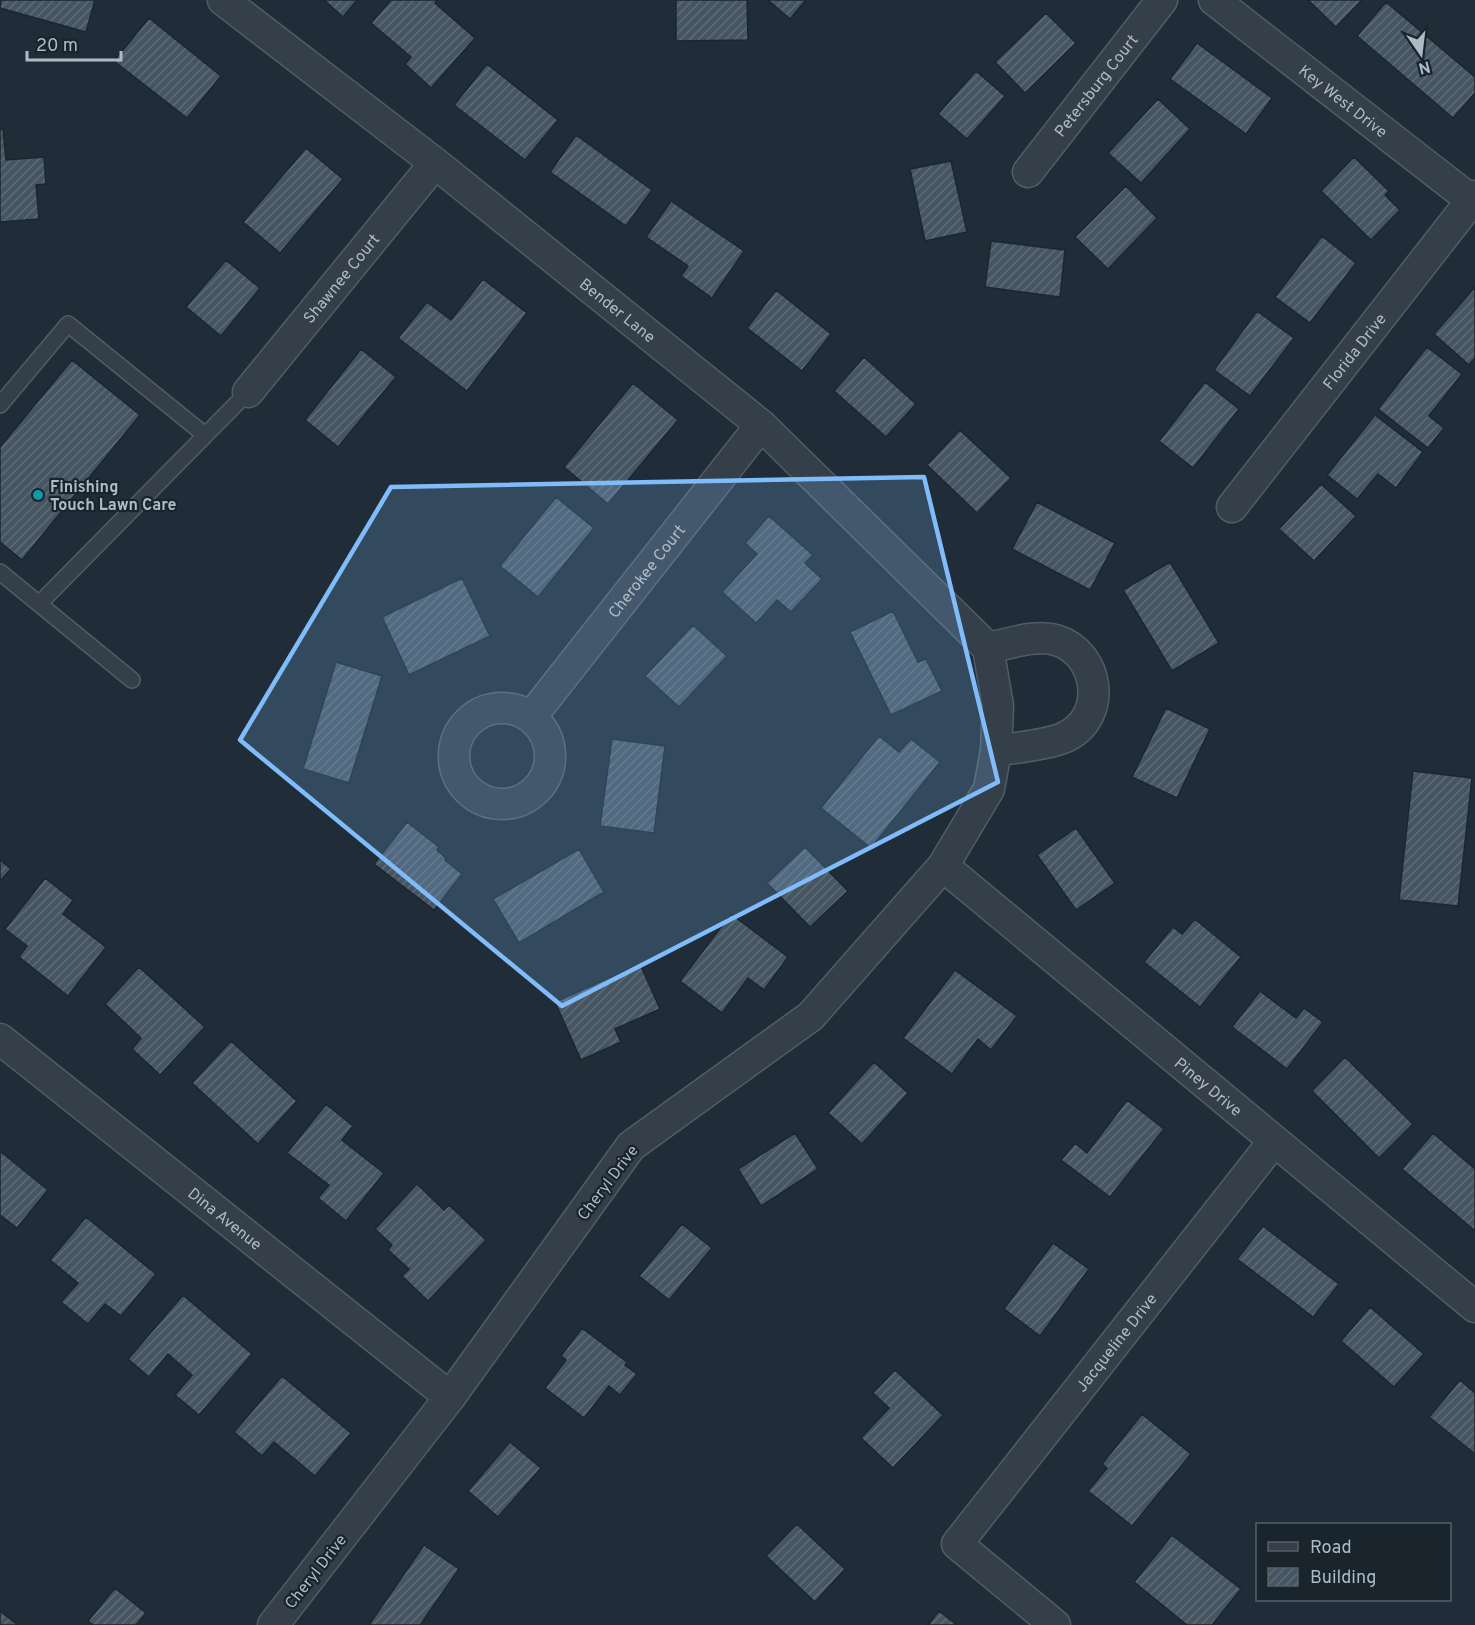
<svg xmlns="http://www.w3.org/2000/svg" width="1475" height="1625" font-family="Overpass,sans-serif">
<style>
.building{fill:url(#building-hatch);stroke:#1b262f;stroke-width:1.5}
.lines{fill:none;stroke-linecap:round;stroke-linejoin:round}
.lane-casing{stroke:#515d66;stroke-width:18}
.street-casing{stroke:#515d66;stroke-width:33}
.lane{stroke:#343f49;stroke-width:15}
.street{stroke:#343f49;stroke-width:30}
.marked{fill:#80bcf9;fill-opacity:0.2;stroke:#80bcf9;stroke-width:4.5;stroke-linejoin:round}
.culture-dot{fill:#0f9aa8;stroke:#19242d;stroke-width:2}
.labels{text-anchor:middle;stroke-width:4.5;stroke-linejoin:round;paint-order:stroke}
.street-label{font-size:16px;fill:#aebac5;stroke:#19242d}
.poi-label{font-size:16px;font-weight:bold;fill:#aebac5;stroke:#19242d;text-anchor:start}
</style>
<defs>
<pattern id="building-hatch" width="6" height="6" patternUnits="userSpaceOnUse" patternTransform="scale(1.5)"><rect width="6" height="6" fill="#465562"/><path d="M-1 1l2-2M0 6l6-6M5 7l2-2" fill="none" stroke="#5e6b77"/></pattern>
</defs>
<rect width="100%" height="100%" fill="#202d38"/>
<path class="building" d="M1 0H95L86 32 0 8Z
M324 0H357L343 17Z
M391 0H437L435 3 475 38 431 88 405 64 411 57 371 23Z
M676 0H747L748 40 676 41Z
M768 0H806L790 19Z
M1308 0H1362L1336 27Z
M1386 2 1475 77V93L1453 118 1357 36Z
M1046 13 1076 43 1025 93 995 62Z
M149 18 221 76 187 118 114 61Z
M1197 43 1272 98 1246 134 1170 79Z
M487 64 558 120 525 160 454 105Z
M976 71 1005 96 967 139 938 114Z
M1158 99 1190 129 1141 183 1108 153Z
M0 129H3L6 160 44 157 46 184 36 185 39 219 0 222Z
M576 135 652 190 626 226 550 172Z
M306 148 343 179 280 253 243 222Z
M1354 157 1389 191 1385 195 1400 210 1371 240 1321 191Z
M951 161 967 232 925 241 910 169Z
M1126 186 1157 218 1108 269 1075 237Z
M671 201 744 251 712 298 681 276 688 266 646 237Z
M1322 236 1356 263 1310 323 1275 297Z
M991 241 1065 250 1060 297 985 287Z
M226 260 260 288 221 336 186 307Z
M483 279 527 313 467 391 398 338 427 302 451 320Z
M1475 287V358L1469 365 1434 334Z
M776 290 831 334 802 371 747 328Z
M1257 311 1294 338 1250 396 1214 370Z
M1427 347 1462 374 1429 416 1444 428 1428 448 1378 409Z
M361 349 396 377 338 447 305 420Z
M864 357 916 404 886 437 834 391Z
M72 360 140 415 22 560 0 542V447Z
M1205 382 1239 409 1193 468 1159 441Z
M633 383 678 420 608 504 564 467Z
M1375 415 1423 452 1396 488 1378 474 1357 499 1327 475Z
M960 430 1011 478 977 513 927 465Z
M1321 484 1356 516 1314 561 1279 529Z
M556 497 594 528 538 597 500 566Z
M1037 502 1115 543 1090 590 1012 549Z
M769 516 813 555 805 563 822 579 791 612 777 600 756 623 722 592 757 554 745 543Z
M1170 562 1219 643 1172 671 1123 590Z
M462 578 490 636 409 675 382 617Z
M893 611 918 662 926 659 942 691 891 715 850 632Z
M693 625 727 656 679 707 645 676Z
M336 662 382 676 349 783 303 769Z
M1166 708 1210 729 1177 798 1132 777Z
M879 736 899 752 911 739 940 762 871 848 821 808Z
M612 739 665 746 654 833 600 826Z
M1413 771 1472 778 1458 906 1399 900Z
M407 822 439 847 437 850 446 858 445 860 462 874 434 910 374 864Z
M1076 828 1115 883 1076 910 1037 855Z
M805 847 848 891 810 927 767 883Z
M579 849 604 892 519 943 493 899Z
M0 860 11 869 0 881Z
M45 878 73 900 63 914 106 947 68 996 19 957 27 946 5 929Z
M731 914 788 957 764 990 748 978 722 1013 680 981Z
M1195 919 1241 957 1200 1007 1144 962 1173 927 1182 934Z
M640 964 660 1009 615 1029 621 1042 581 1060 555 1002Z
M139 967 205 1027 160 1075 132 1049 141 1038 105 1004Z
M955 970 1017 1016 991 1050 978 1039 952 1074 903 1038Z
M1260 991 1296 1018 1304 1008 1323 1022 1287 1069 1232 1027Z
M231 1041 297 1101 258 1144 192 1083Z
M1345 1057 1413 1124 1379 1158 1312 1091Z
M874 1062 908 1093 862 1144 828 1113Z
M1127 1100 1164 1129 1110 1197 1061 1160 1075 1143 1087 1153Z
M326 1104 353 1126 342 1140 384 1173 346 1221 318 1198 329 1185 287 1153Z
M795 1133 818 1169 761 1206 738 1169Z
M1433 1133 1475 1169V1231L1402 1169Z
M0 1151 48 1190 17 1228 0 1215Z
M417 1184 444 1210 449 1205 486 1240 428 1301 402 1276 409 1269 388 1250 392 1245 375 1229Z
M86 1217 156 1274 121 1316 105 1304 88 1324 61 1302 78 1283 50 1260Z
M682 1224 712 1248 669 1300 639 1276Z
M1263 1226 1339 1284 1313 1317 1237 1259Z
M1053 1243 1089 1269 1040 1336 1004 1309Z
M183 1295 252 1354 199 1415 175 1395 192 1375 168 1354 149 1377 128 1359Z
M1370 1307 1424 1354 1394 1387 1341 1341Z
M582 1328 627 1362 625 1365 637 1374 620 1395 609 1386 584 1418 545 1388 566 1360 561 1356Z
M895 1370 943 1415 893 1468 861 1438 889 1408 873 1393Z
M282 1376 351 1433 315 1476 274 1442 262 1456 234 1432Z
M1460 1380 1475 1393V1454L1429 1417Z
M1142 1414 1191 1454 1132 1526 1088 1491 1107 1468 1102 1464Z
M510 1442 541 1468 498 1517 468 1491Z
M797 1524 845 1569 815 1602 766 1556Z
M1172 1535 1241 1589 1212 1625H1187L1134 1582Z
M424 1545 459 1569 420 1625H369Z
M115 1588 146 1613 136 1625H93L88 1621Z
M0 1611 18 1625H0Z
M939 1611 957 1625H928Z"/>
<g class="lines">
<g class="lane-casing">
<path id="lane" d="M0 405 68 324 205 435
M0 572 132 680
M40 603 248 392"/>
</g>
<g class="street-casing">
<g id="street">
<path id="s1" d="M223 0 435 163 761 425 988 648 998 706 996 751 989 789 943 866 811 1016 631 1146 450 1397 273 1625"/>
<path id="s2" d="M1214 0 1471 200"/>
<path id="s3" d="M1028 172 1162 0"/>
<path id="s4" d="M248 392 435 163"/>
<path id="s5" d="M1232 507 1475 196"/>
<path d="M988 648C1008 644 1036 634 1056 640 1100 653 1109 719 1063 738 1043 746 1017 747 996 751"/>
<circle cx="502" cy="756" r="48"/>
<path id="s6" d="M531 717 761 425"/>
<path id="s7" d="M943 866 1475 1307"/>
<path id="s8" d="M0 1039 450 1397"/>
<path id="s9" d="M1055 1625 957 1544 1274 1141"/>
</g>
</g>
<use href="#lane" class="lane"/>
<use href="#street" class="street"/>
</g>
<path class="marked" d="M924 477 998 782 562 1006 240 740 391 487Z"/>
<circle class="culture-dot" cx="38" cy="495" r="6"/>
<g class="labels">
<g class="street-label">
<text dy="6" stroke="none"><textPath href="#s3" startOffset="110">Petersburg Court</textPath></text>
<text dy="6" stroke="none"><textPath href="#s2" startOffset="164">Key West Drive</textPath></text>
<text dy="6" stroke="none"><textPath href="#s4" startOffset="147">Shawnee Court</textPath></text>
<text dy="6" stroke="none"><textPath href="#s1" startOffset="502">Bender Lane</textPath></text>
<text dy="6" stroke="none"><textPath href="#s5" startOffset="198">Florida Drive</textPath></text>
<text dy="6" stroke="none"><textPath href="#s6" startOffset="186">Cherokee Court</textPath></text>
<text dy="6" stroke="none"><textPath href="#s7" startOffset="345">Piney Drive</textPath></text>
<text transform="translate(607 1182) rotate(-53)" y="6">Cheryl Drive</text>
<text dy="6" stroke="none"><textPath href="#s8" startOffset="288">Dina Avenue</textPath></text>
<text dy="6" stroke="none"><textPath href="#s9" startOffset="384">Jacqueline Drive</textPath></text>
<text transform="translate(315 1571) rotate(-52)" y="6">Cheryl Drive</text>
</g>
<g class="poi-label">
<text x="50" y="492">Finishing<tspan x="50" dy="18">Touch Lawn Care</tspan></text>
</g>
</g>
<rect x="1256" y="1523" width="195" height="78" fill="#19242d" stroke="#55606a" stroke-width="1.5"/>
<rect x="1268" y="1542" width="30" height="9" fill="#343f49" stroke="#55606a" stroke-width="1.5"/>
<text x="1310" y="1553" font-size="18" fill="#aebac5">Road</text>
<rect x="1268" y="1568" width="30" height="18" fill="url(#building-hatch)" stroke="#55606a" stroke-width="1.5"/>
<text x="1310" y="1583" font-size="18" fill="#aebac5">Building</text>
<g transform="translate(1421 54) rotate(166)" stroke="#19242d" stroke-width="4.5" paint-order="stroke">
<path d="M0-4.5L10 22L0 15L-10 22Z" fill="#aebac5"/>
<text y="-9" font-size="16" font-weight="bold" text-anchor="middle" fill="#aebac5">N</text>
</g>
<path d="M27 51v9h94v-9" fill="none" stroke="#aebac5" stroke-width="3"/>
<text x="36" y="51" font-size="18" fill="#aebac5" stroke="#19242d" stroke-width="4.5" paint-order="stroke">20 m</text>
</svg>
